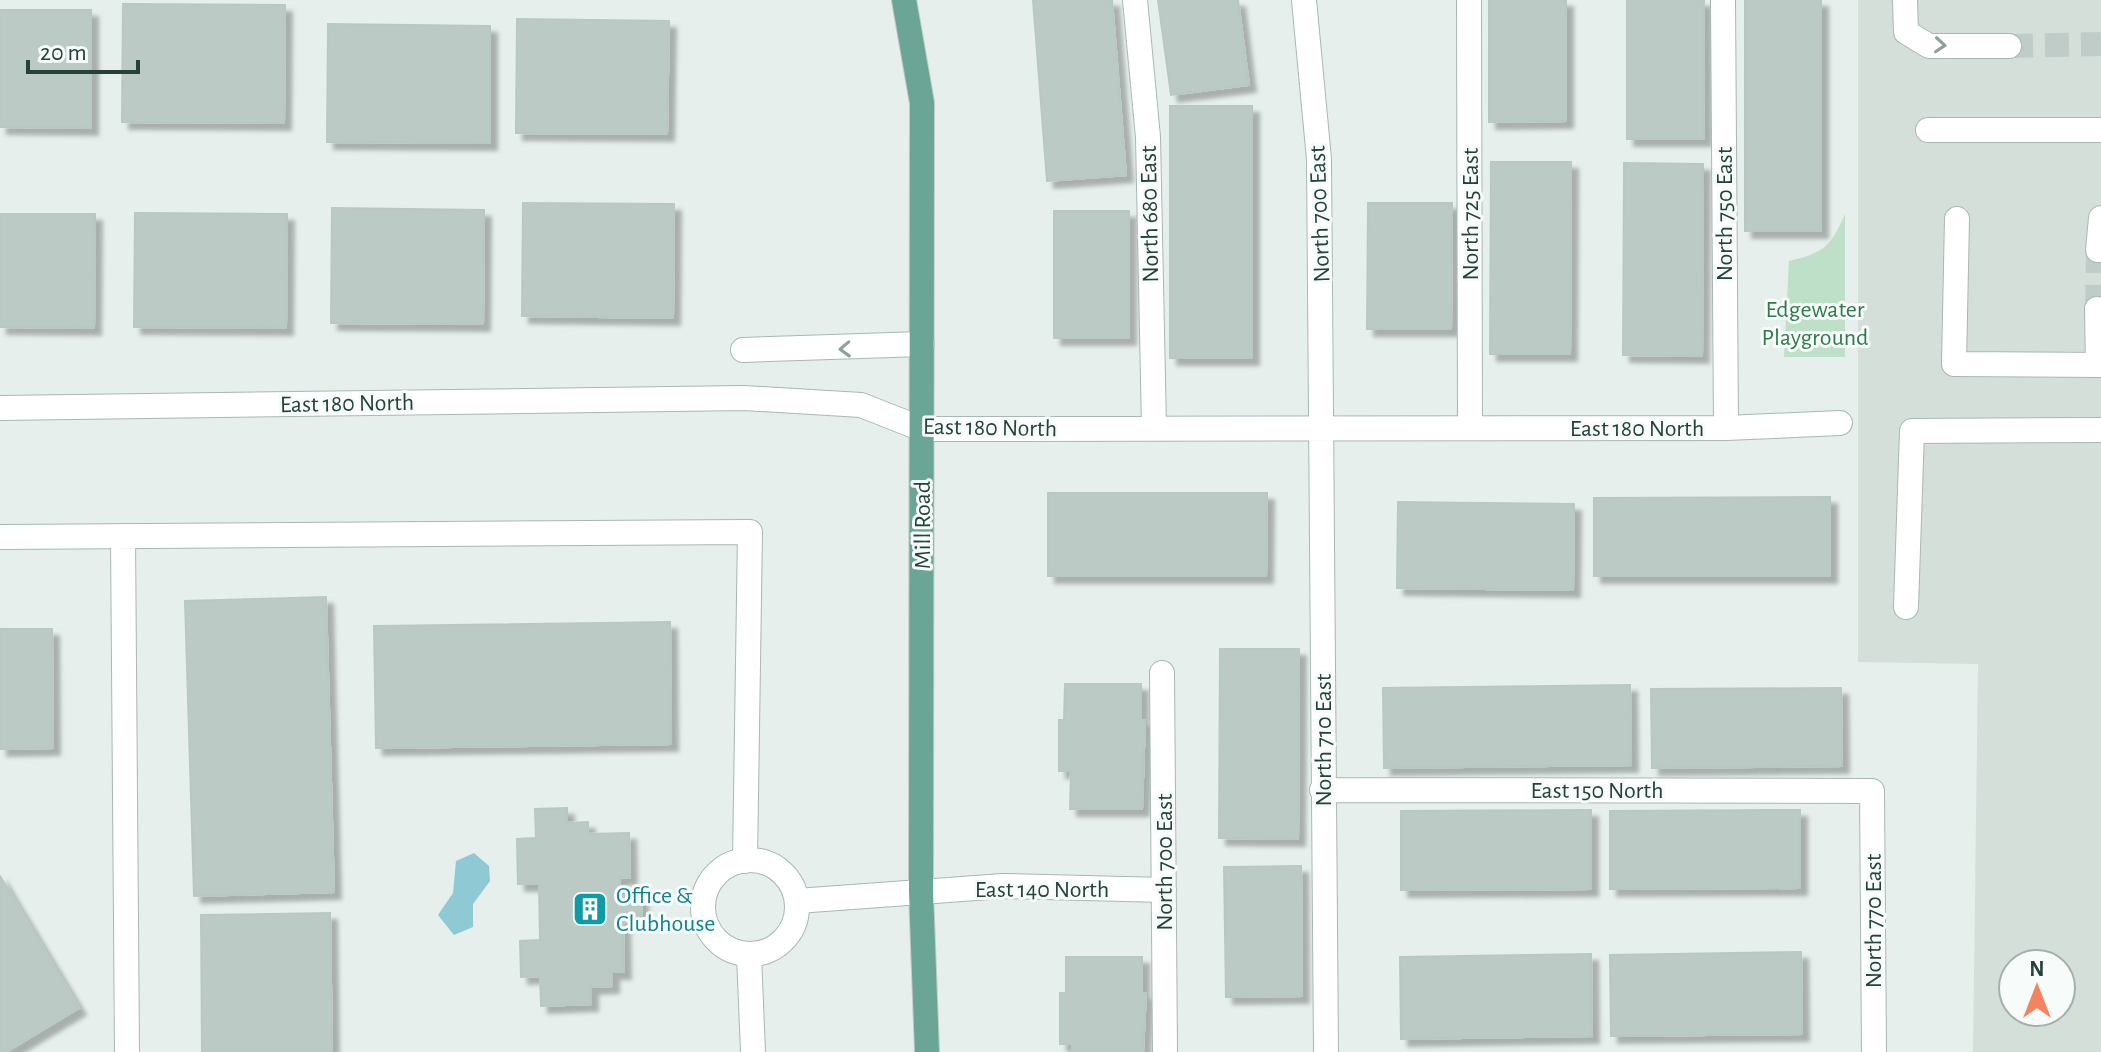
<svg xmlns="http://www.w3.org/2000/svg" width="2101" height="1052" font-family="'Alegreya Sans',sans-serif">
<style>
.built{fill:#d4dfda;fill-rule:evenodd}
.green{fill:#bfe0c8}
.water{fill:#8ec9d4}
.building{fill:#bbcac4;stroke:#b8c9c2;stroke-width:2;filter:url(#shadow)}
.lines{fill:none;stroke-linecap:round;stroke-linejoin:round}
.minor-tunnel{stroke:#bfccc8;stroke-width:24;stroke-dasharray:24 12;stroke-linecap:butt}
.minor-casing{stroke:#a8b8b2;stroke-width:26}
.major-casing{stroke:#c2cac8;stroke-width:26}
.minor{stroke:#fff;stroke-width:24}
.major{stroke:#6aa596;stroke-width:24}
.oneway{stroke:#92a09c}
.labels{text-anchor:middle;stroke-width:6;stroke-linejoin:round;paint-order:stroke}
.street-label{font-size:24px;fill:#24423a;stroke:#f7fbf9}
.park-label{font-size:24px;fill:#2d7a4b;stroke:#f7fbf9}
.culture-label{font-size:24px;fill:#0d838f;stroke:#f7fbf9;text-anchor:start}
</style>
<defs>
<filter id="shadow"><feDropShadow dx="7" dy="7" stdDeviation="2" flood-color="#0004"/></filter>
</defs>
<rect width="100%" height="100%" fill="#e6efeb"/>
<path class="built" d="M1858 0H2101V1052H1973L1978 664 1858 662ZM2013 964H2061V1012H2013Z"/>
<path class="green" d="M1845 214V357H1784L1789 261C1824 253 1831 246 1845 214Z"/>
<path class="water" d="M474 853 489 866 490 881 473 904V927L454 935 438 915 453 893 456 861Z"/>
<path class="building" d="M1033 0H1112L1126 175 1047 181Z
M1158 0H1238L1249 85 1171 95Z
M1489 0H1566V121L1489 122Z
M1627 0H1704V139H1627Z
M1745 0H1821V231H1745Z
M123 4 285 5 284 123 122 122Z
M0 10H91V128L0 127Z
M517 19 669 21 667 134 516 133Z
M328 24 490 26V143L327 142Z
M1170 106H1252V358H1170Z
M1491 162H1571L1570 354H1490Z
M1624 163 1703 164 1702 356 1623 355Z
M523 203 674 204 673 318 522 316Z
M1368 203H1452L1451 329H1367Z
M332 208 484 210 483 324 331 323Z
M1054 211H1129V338H1054Z
M135 213 287 214 286 328 134 327Z
M0 214H95L94 328 0 327Z
M1048 493H1267L1266 576H1048Z
M1830 497V576H1594V498Z
M1398 502 1574 504 1573 590 1397 588Z
M326 597 334 892 194 896 185 601Z
M670 622 671 744 376 748 374 626Z
M0 629H52L53 748 0 749Z
M1220 649H1299L1298 839 1219 838Z
M1065 684H1141V720H1145L1142 809H1070L1071 771H1059V720H1064Z
M1630 685 1631 765 1384 768 1383 688Z
M1841 688 1842 766 1652 768 1651 689Z
M567 808V823L588 822V834L629 833 630 877 619 878 620 896 641 895 642 922 623 923 624 972H612V986L591 987V1004L541 1006 540 976 521 977 520 941 540 940 539 884H518L517 839 536 838 535 809Z
M1591 810V889L1401 890V811Z
M1800 810V888L1610 889V811Z
M1301 866 1302 996 1226 997 1224 867Z
M0 876 79 1008 6 1052H0Z
M330 913 332 1052H202L201 915Z
M1801 952 1802 1034 1611 1036 1610 955Z
M1591 954 1592 1036 1401 1039 1400 957Z
M1066 957H1142V993H1146L1143 1052H1072V1044H1060V993H1066Z"/>
<g class="lines">
<path class="minor-tunnel" d="M2009 46 2101 44
M2097 309 2098 250"/>
<g class="minor-casing">
<path id="minor" d="M1135 0 1148 137 1154 428
M1304 0 1319 159 1326 1052
M1469 0 1470 428
M1723 0 1726 428
M1905 0 1906 32 1929 46H2009
M1928 130H2101
M1957 219 1954 364 2101 365
M2098 250 2101 218
M2097 309 2098 365
M743 350 922 344
M0 408 744 398 861 405 922 429 1726 428 1840 423
M123 536 127 1052
M0 537 750 532 745 861
M1906 607 1912 431 2101 430
M1162 673 1165 1052
M1322 790 1872 791 1874 1052
M703 907a47 47 0 1 1 94 0a47 47 0 1 1-94 0Z
M797 901 1003 886 1164 890
M749 955 753 1052"/>
</g>
<g class="major-casing">
<path id="major" d="M904 0 922 103 921 892 927 1052"/>
</g>
<use href="#minor" class="minor"/>
<use href="#major" class="major"/>
</g>
<defs><path id="oneway-chevron" d="M-2-3.5L2.5 0L-2 3.5" fill="none" stroke-width="1.6" stroke-linecap="round" stroke-linejoin="round" transform="scale(2)"/></defs>
<g class="oneway">
<use href="#oneway-chevron" transform="translate(1940 45) rotate(4)"/>
<use href="#oneway-chevron" transform="translate(845 349) rotate(178)"/>
</g>
<defs>
<g id="building-square" transform="scale(1.8)"><rect x="-9" y="-9" width="18" height="18" rx="4" fill="#0f9aa8" stroke="#f7fbf9"/><path d="M-4-6H4V6H1V3H-1V6H-4ZM-2.5-4.3h1.7v1.8h-1.7ZM.8-4.3h1.7v1.8H.8ZM-2.5-1h1.7V.8h-1.7ZM.8-1h1.7V.8H.8Z" fill="#fff"/></g>
</defs>
<g fill-rule="evenodd">
<use href="#building-square" x="590" y="909"/>
</g>
<g class="labels">
<g class="street-label">
<text transform="translate(1149 214) rotate(-91)" y="8">North 680 East</text>
<text transform="translate(1319 214) rotate(-92)" y="8">North 700 East</text>
<text transform="translate(1470 214) rotate(-90)" y="8">North 725 East</text>
<text transform="translate(1724 214) rotate(-90)" y="8">North 750 East</text>
<text transform="translate(347 403) rotate(-1)" y="8">East 180 North</text>
<text transform="translate(990 427) rotate(1)" y="8">East 180 North</text>
<text x="1637" y="436">East 180 North</text>
<text transform="translate(922 525) rotate(-90)" y="8">Mill Road</text>
<text transform="translate(1323 740) rotate(-90)" y="8">North 710 East</text>
<text x="1597" y="798">East 150 North</text>
<text transform="translate(1164 862) rotate(-90)" y="8">North 700 East</text>
<text x="1042" y="897">East 140 North</text>
<text transform="translate(1873 921) rotate(-90)" y="8">North 770 East</text>
</g>
<g class="park-label">
<text x="1815" y="317">Edgewater<tspan x="1815" dy="28">Playground</tspan></text>
</g>
<g class="culture-label">
<text x="616" y="903">Office &amp;<tspan x="616" dy="28">Clubhouse</tspan></text>
</g>
</g>
<g transform="translate(2037 988)"><circle r="38" fill="#f7fbf9" stroke="#a3b1ad" stroke-width="2"/>
<path d="M0-6L14 30L0 20L-14 30Z" fill="#f4845f"/>
<text y="-12" font-size="22" font-weight="bold" text-anchor="middle" fill="#24423a">N</text>
</g>
<path d="M28 60v12h110v-12" fill="none" stroke="#24423a" stroke-width="4"/>
<text x="40" y="60" font-size="24" fill="#24423a" stroke="#f7fbf9" stroke-width="6" paint-order="stroke">20 m</text>
</svg>
